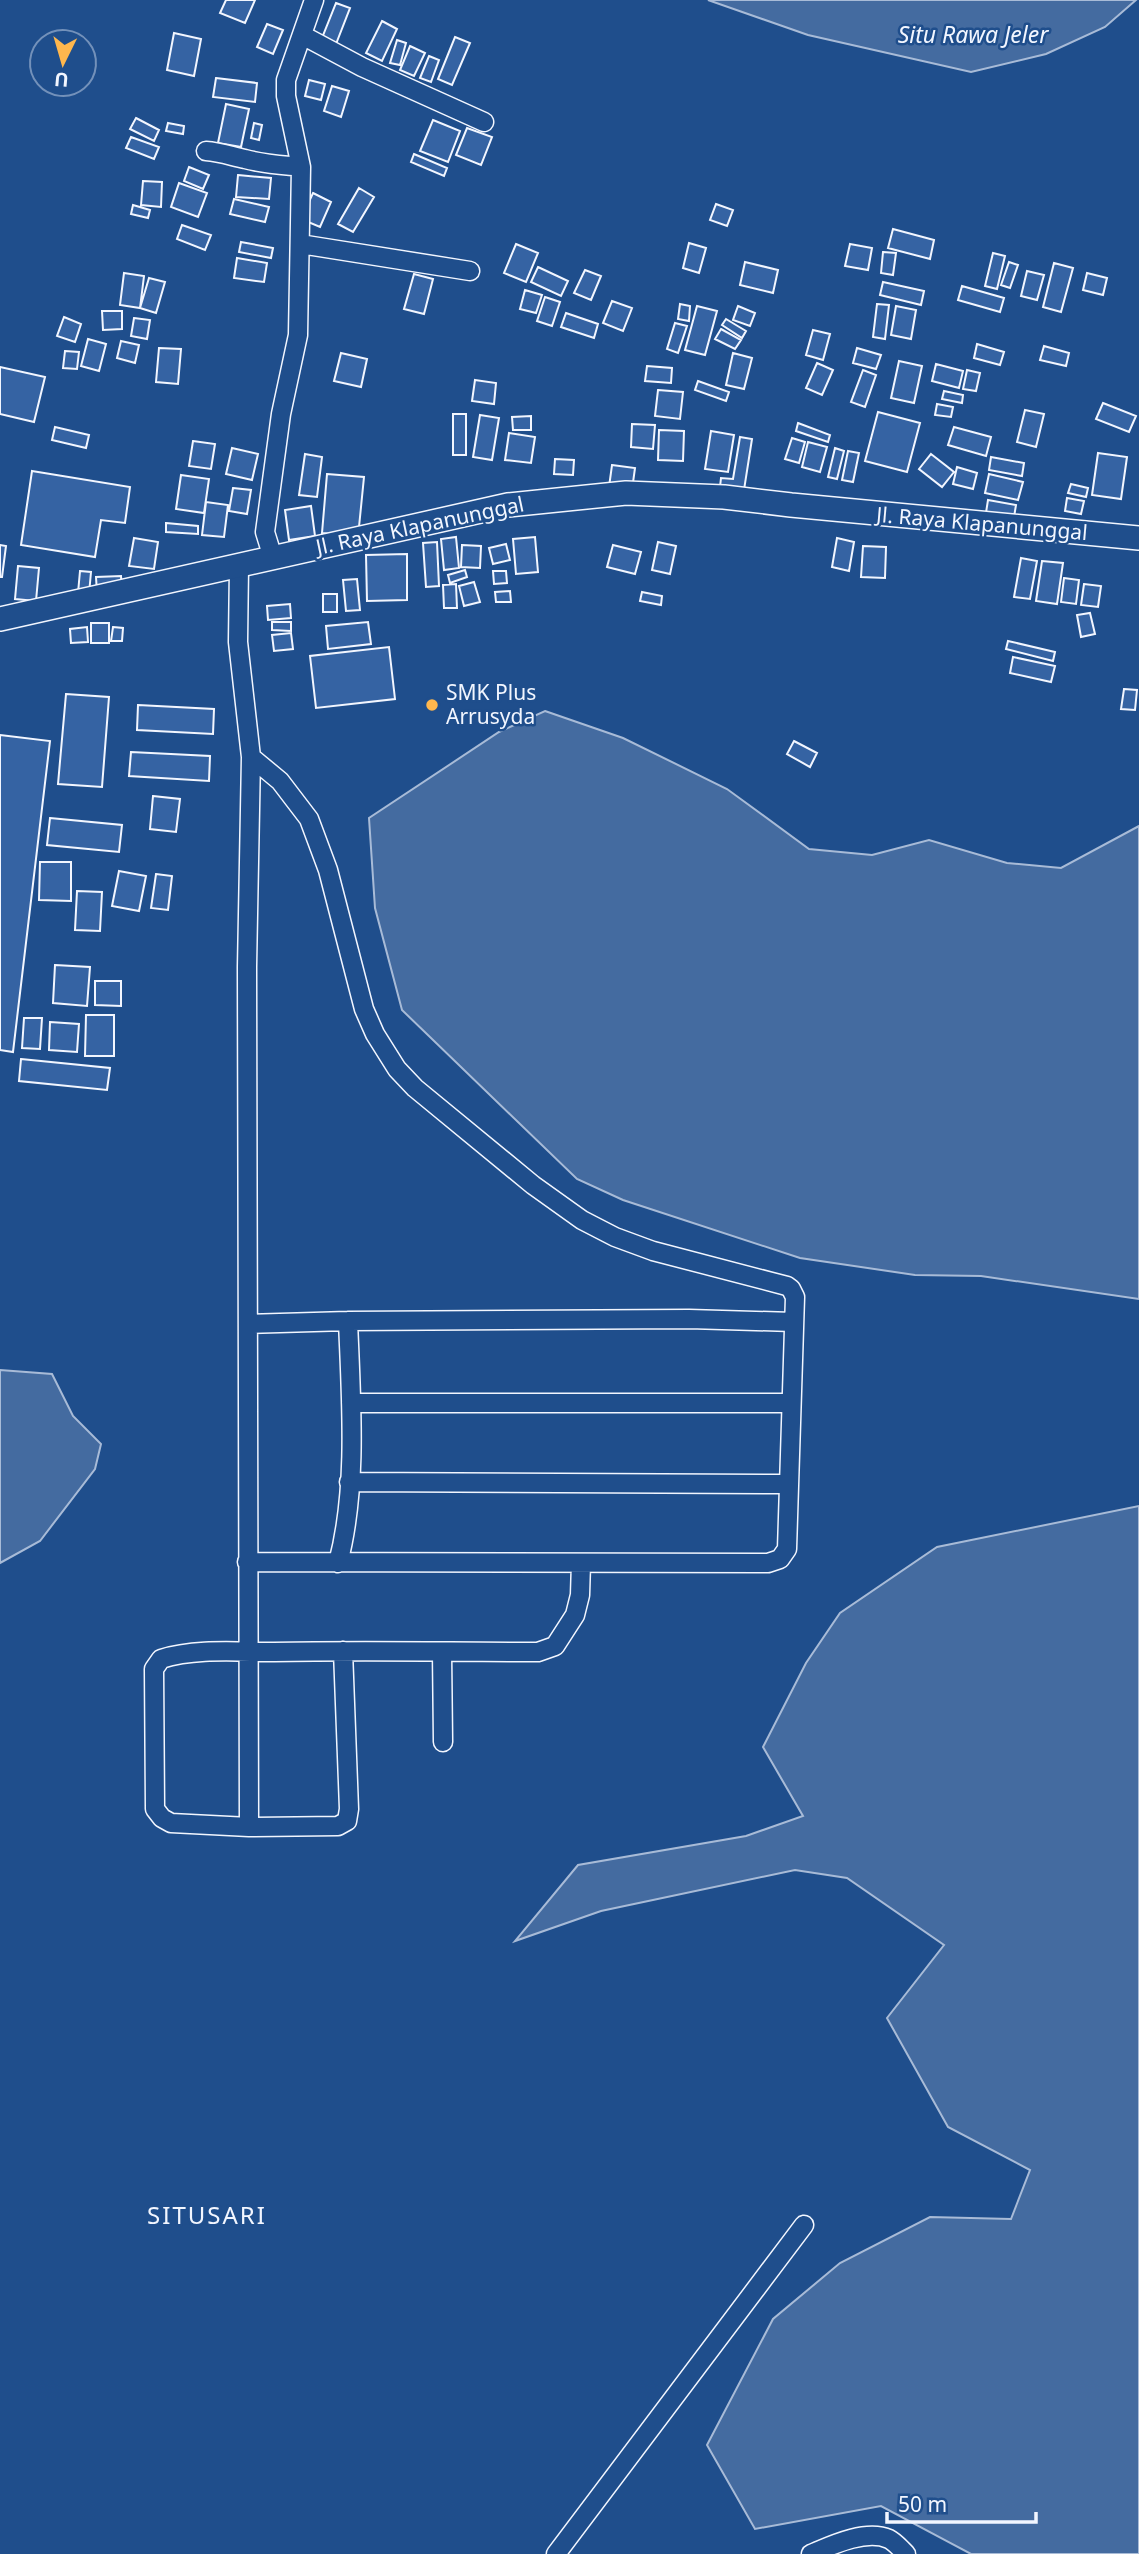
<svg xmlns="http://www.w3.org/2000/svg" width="1139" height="2554" font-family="'Noto Sans',sans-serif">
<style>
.water{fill:#446ba0;stroke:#a8bbd7;stroke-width:2}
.building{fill:#3563a3;stroke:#f2f6ff;stroke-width:2}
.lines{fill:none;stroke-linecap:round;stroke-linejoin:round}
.minor-casing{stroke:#f2f6ff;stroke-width:21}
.tertiary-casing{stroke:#f2f6ff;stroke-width:26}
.minor{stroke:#1f4e8c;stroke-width:18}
.tertiary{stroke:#1f4e8c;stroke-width:23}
.poi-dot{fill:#ffb74d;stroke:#1f4e8c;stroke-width:2.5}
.labels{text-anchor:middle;stroke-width:5;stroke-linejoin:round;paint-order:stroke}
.street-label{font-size:21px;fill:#f2f6ff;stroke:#1f4e8c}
.poi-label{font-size:21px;fill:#f2f6ff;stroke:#1f4e8c;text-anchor:start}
.water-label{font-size:23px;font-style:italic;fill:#f2f6ff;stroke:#1f4e8c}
.quarter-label{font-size:24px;letter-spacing:2px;fill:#f2f6ff;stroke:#1f4e8c}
</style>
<rect width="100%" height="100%" fill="#1f4e8c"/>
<path class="water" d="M708 0H1136L1105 27 1046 54 971 72 808 35Z
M545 711 623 738 727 789 809 849 872 855 929 840 1007 863 1061 868 1139 826V1299L981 1276 915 1275 800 1258 623 1200 577 1179 402 1010 375 908 369 818 499 732Z
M0 1370 52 1374 73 1416 101 1444 95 1469 40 1541 0 1563Z
M1139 1506V2554H971L881 2506 755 2529 707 2445 773 2319 840 2263 930 2217 1011 2219 1030 2170 948 2127 887 2018 944 1945 847 1878 795 1870 601 1911 515 1941 578 1865 746 1836 803 1816 763 1747 806 1663 840 1613 937 1547Z"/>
<path class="building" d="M226 0H255L245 23 220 13Z
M336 3 350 8 336 44 322 38Z
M382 21 397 29 382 61 366 53Z
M267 24 283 30 273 54 257 47Z
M174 33 201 39 194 76 167 70Z
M455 37 470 43 452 85 438 79Z
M397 40 406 43 400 65 390 63Z
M410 46 425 53 414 76 400 70Z
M429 56 439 60 431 82 420 78Z
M216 78 257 83 255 102 213 97Z
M309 80 325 84 321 100 305 96Z
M332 86 349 91 341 117 324 111Z
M226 104 249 109 241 147 218 143Z
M136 118 159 130 154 141 130 129Z
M433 120 460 131 448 162 420 151Z
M168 123 184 126 183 134 166 131Z
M254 123 262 125 259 140 251 138Z
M467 128 492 137 481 165 456 155Z
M131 137 159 147 154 159 126 148Z
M414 154 447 168 444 176 411 162Z
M189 167 209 175 203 189 184 181Z
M238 175 271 178 269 199 236 197Z
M143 181 162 182 161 207 141 205Z
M179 183 207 193 198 217 171 207Z
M359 188 374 197 353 232 338 224Z
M313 193 331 202 320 227 301 219Z
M234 199 269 207 265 222 230 214Z
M716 204 733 210 727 226 710 220Z
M133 205 150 210 148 218 131 214Z
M182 225 211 235 205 250 177 239Z
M893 229 934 240 930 259 888 248Z
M241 242 273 248 271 258 239 252Z
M689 243 706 248 699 273 683 268Z
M516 244 538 253 526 282 504 273Z
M850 244 872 248 868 270 845 266Z
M883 252 896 253 893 275 881 273Z
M993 253 1005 256 997 289 985 286Z
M237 258 267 263 264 282 234 278Z
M745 262 778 270 773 293 740 285Z
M1009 262 1018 265 1010 288 1001 285Z
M1054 263 1073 268 1061 312 1043 307Z
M538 267 568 281 561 296 531 282Z
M585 270 601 276 591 300 574 293Z
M1027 271 1044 275 1037 300 1021 296Z
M124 273 144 276 140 308 120 305Z
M1087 273 1107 278 1103 295 1083 290Z
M414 274 433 279 424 314 404 309Z
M149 278 165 282 156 313 140 308Z
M883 282 924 291 921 305 880 295Z
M962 286 1004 298 1000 312 958 300Z
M525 290 542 295 536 313 520 309Z
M545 297 560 302 552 326 537 321Z
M612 301 632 308 623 331 603 323Z
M680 304 690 306 689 321 678 319Z
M877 304 889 305 885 339 873 337Z
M697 306 717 311 705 355 685 350Z
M738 306 755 313 750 326 733 320Z
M896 306 916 310 911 339 891 335Z
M102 311H122V329L103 330Z
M566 313 598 324 594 338 561 327Z
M64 317 81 324 75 342 57 336Z
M134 318 150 320 147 339 131 336Z
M726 319 746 331 742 338 722 325Z
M675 323 687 326 678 353 667 349Z
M721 329 741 340 735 349 715 339Z
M813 330 830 334 823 360 806 355Z
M88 339 106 344 99 371 81 366Z
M121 341 139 345 135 363 117 358Z
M977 344 1004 352 1000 365 974 358Z
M1044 346 1069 353 1066 366 1040 360Z
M159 348 181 349 178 384 156 382Z
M857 348 881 355 876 369 853 363Z
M65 351 79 352 77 369 63 368Z
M341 353 367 359 361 387 334 381Z
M733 353 752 358 744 389 726 385Z
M899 361 922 366 914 403 891 398Z
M817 363 833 370 822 395 806 388Z
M936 364 963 371 959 388 932 381Z
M647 366 672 368 671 383 645 381Z
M0 367 45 377 34 422 0 414Z
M863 370 876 375 865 407 851 402Z
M967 370 980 373 976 391 963 389Z
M475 380 496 383 494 404 472 401Z
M698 381 729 392 726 401 695 390Z
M658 390 683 392 680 419 655 416Z
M944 391 963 395 962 403 942 399Z
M1103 403 1136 416 1129 432 1096 419Z
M937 404 953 407 951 417 935 415Z
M1025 410 1044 414 1036 447 1017 442Z
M878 412 920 423 907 472 865 461Z
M453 414H466V455H453Z
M480 415 499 418 492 460 473 457Z
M531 416V430H513L512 417Z
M798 423 830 435 828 442 796 431Z
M632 424 655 425 653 449 631 447Z
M55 427 89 435 86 448 52 440Z
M954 427 991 437 986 456 948 445Z
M659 430 684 431 683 461 658 460Z
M711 431 734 435 728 472 705 469Z
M509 433 535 437 531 463 505 460Z
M740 437 752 439 744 490 720 487 721 478 733 479Z
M792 438 805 442 799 463 785 459Z
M193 441 215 444 211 469 189 466Z
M808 442 827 447 820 472 802 467Z
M232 448 258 454 252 480 226 474Z
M835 448 844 451 837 479 828 477Z
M848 451 859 453 853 482 842 480Z
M1098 453 1127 457 1121 499 1092 495Z
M305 454 322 457 317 497 299 495Z
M931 454 954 472 942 487 919 469Z
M991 457 1024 463 1022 476 989 470Z
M555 459 574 460 573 475 554 474Z
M612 465 635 468 632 490 609 487Z
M957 467 977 473 973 489 953 484Z
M32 471 130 487 125 523 101 520 95 557 21 545Z
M327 474 364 477 358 537 322 533Z
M989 474 1023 482 1018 500 985 493Z
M181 475 209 479 204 513 176 509Z
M1071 484 1088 488 1086 497 1068 493Z
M233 488 251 490 247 514 229 511Z
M1067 498 1084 501 1081 514 1065 511Z
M988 500 1016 505 1013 523 985 519Z
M206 502 228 505 224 537 202 535Z
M311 506 315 536 289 540 285 510Z
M166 523 198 526V534L166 532Z
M456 537 459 568 444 570 441 539Z
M535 537 538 572 516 574 513 539Z
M134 538 158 542 154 569 129 566Z
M837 538 854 542 849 571 832 567Z
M437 542 439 586 426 587 423 543Z
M658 542 676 546 670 574 652 570Z
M506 544 510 560 493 564 489 548Z
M0 545 6 546 2 577H0Z
M462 545 481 546 480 568 461 567Z
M613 545 641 552 635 574 607 567Z
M863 546 886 547 885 578 861 577Z
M407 554V600L367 601 366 555Z
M1021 558 1037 561 1030 599 1014 597Z
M1042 561 1063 563 1057 604 1036 601Z
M18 566 39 568 36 601 15 599Z
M465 570 467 577 450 583 448 575Z
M80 571 91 572 89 594 78 593Z
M493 571H506L507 583 494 584Z
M121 576 122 592 97 593 96 577Z
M1064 578 1079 580 1076 604 1061 602Z
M357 579 360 610 346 611 343 580Z
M474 582 480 602 464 606 459 586Z
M456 584 457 608H444L443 585Z
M1084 584 1101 586 1098 607 1081 605Z
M510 591 511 602H496L495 592Z
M642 592 662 596 661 605 640 601Z
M323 594H337V612H323Z
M290 604 291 618 268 620 267 606Z
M1090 613 1095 634 1081 637 1077 615Z
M272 622H291V631L272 630Z
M368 622 371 644 328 649 326 626Z
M91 623H109V643H91Z
M87 627 88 642 71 643 70 629Z
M113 627 123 628 122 641H111Z
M291 633 293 649 274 651 272 635Z
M1008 641 1055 652 1053 661 1006 649Z
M389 647 395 699 316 708 310 656Z
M1013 657 1055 666 1051 682 1010 673Z
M1124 689 1137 690 1135 710 1121 709Z
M66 694 109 697 102 787 58 784Z
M138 705 214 709 213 734 137 730Z
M0 735 50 741 13 1052 0 1050Z
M794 741 817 753 810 767 787 754Z
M131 752 210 756 209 781 129 776Z
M153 796 180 799 176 832 150 829Z
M50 818 122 825 119 852 47 845Z
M40 862H71V901L39 900Z
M119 871 146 876 139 911 112 906Z
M156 874 172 876 168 910 151 908Z
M77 891 102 892 100 931 75 930Z
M55 965 90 967 87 1006 53 1003Z
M95 981H121V1006L95 1005Z
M86 1015H114V1056H85Z
M24 1018H42L40 1049 22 1048Z
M50 1022 79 1024 77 1052 49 1050Z
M21 1059 110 1068 107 1090 19 1081Z"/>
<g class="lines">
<g class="minor-casing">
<path id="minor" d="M302 35 362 67 484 122
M206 151C220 152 231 156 245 159 263 164 282 165 301 167
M300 244 470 271
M273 558 265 532 281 414 298 335 301 167 286 96V80L314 0
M239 566 238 642 251 757 247 967 249 1827
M249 1324 348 1321
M351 1403H790
M349 1482 789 1484
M247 1562 768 1563 780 1559 787 1549 795 1297 791 1289 787 1286 653 1251 615 1237 582 1220 533 1185 415 1088 397 1069 375 1034 364 1009 328 870 309 819 280 781 251 757
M338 1563C358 1488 351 1398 348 1321L689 1319 793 1322
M343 1651 349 1809 347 1821 338 1826 249 1827 171 1823 162 1818 155 1809 154 1669 161 1659C196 1648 237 1652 274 1652 362 1650 450 1652 538 1652L555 1646 575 1615 580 1595 581 1563
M442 1652 443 1742
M556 2554 804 2225
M811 2554C832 2545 866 2529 889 2539 895 2542 901 2549 906 2554"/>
</g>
<g class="tertiary-casing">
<path id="tertiary" d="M0 619 508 505 626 493 724 497 791 505 1139 538"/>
</g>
<use href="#minor" class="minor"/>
<use href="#tertiary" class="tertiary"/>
</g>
<circle class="poi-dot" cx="432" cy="705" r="7"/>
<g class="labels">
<g class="street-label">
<text transform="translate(982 524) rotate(5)" y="7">Jl. Raya Klapanunggal</text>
<text transform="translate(420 526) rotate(-12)" y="7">Jl. Raya Klapanunggal</text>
</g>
<g class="poi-label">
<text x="446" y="700">SMK Plus<tspan x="446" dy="24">Arrusyda</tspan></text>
</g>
<g class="water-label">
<text x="973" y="43">Situ Rawa Jeler</text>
</g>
<g class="quarter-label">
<text x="207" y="2224">SITUSARI</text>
</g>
</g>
<g transform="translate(63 63) rotate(185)"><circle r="33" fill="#1f4e8c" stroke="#7391ba" stroke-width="2"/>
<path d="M0-5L12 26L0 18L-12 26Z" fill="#ffb74d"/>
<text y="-10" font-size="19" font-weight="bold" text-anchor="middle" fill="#f2f6ff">U</text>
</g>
<path d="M887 2512v10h149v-10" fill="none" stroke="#f2f6ff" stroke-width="3.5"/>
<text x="898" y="2512" font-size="21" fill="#f2f6ff" stroke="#1f4e8c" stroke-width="5" paint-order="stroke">50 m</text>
</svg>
